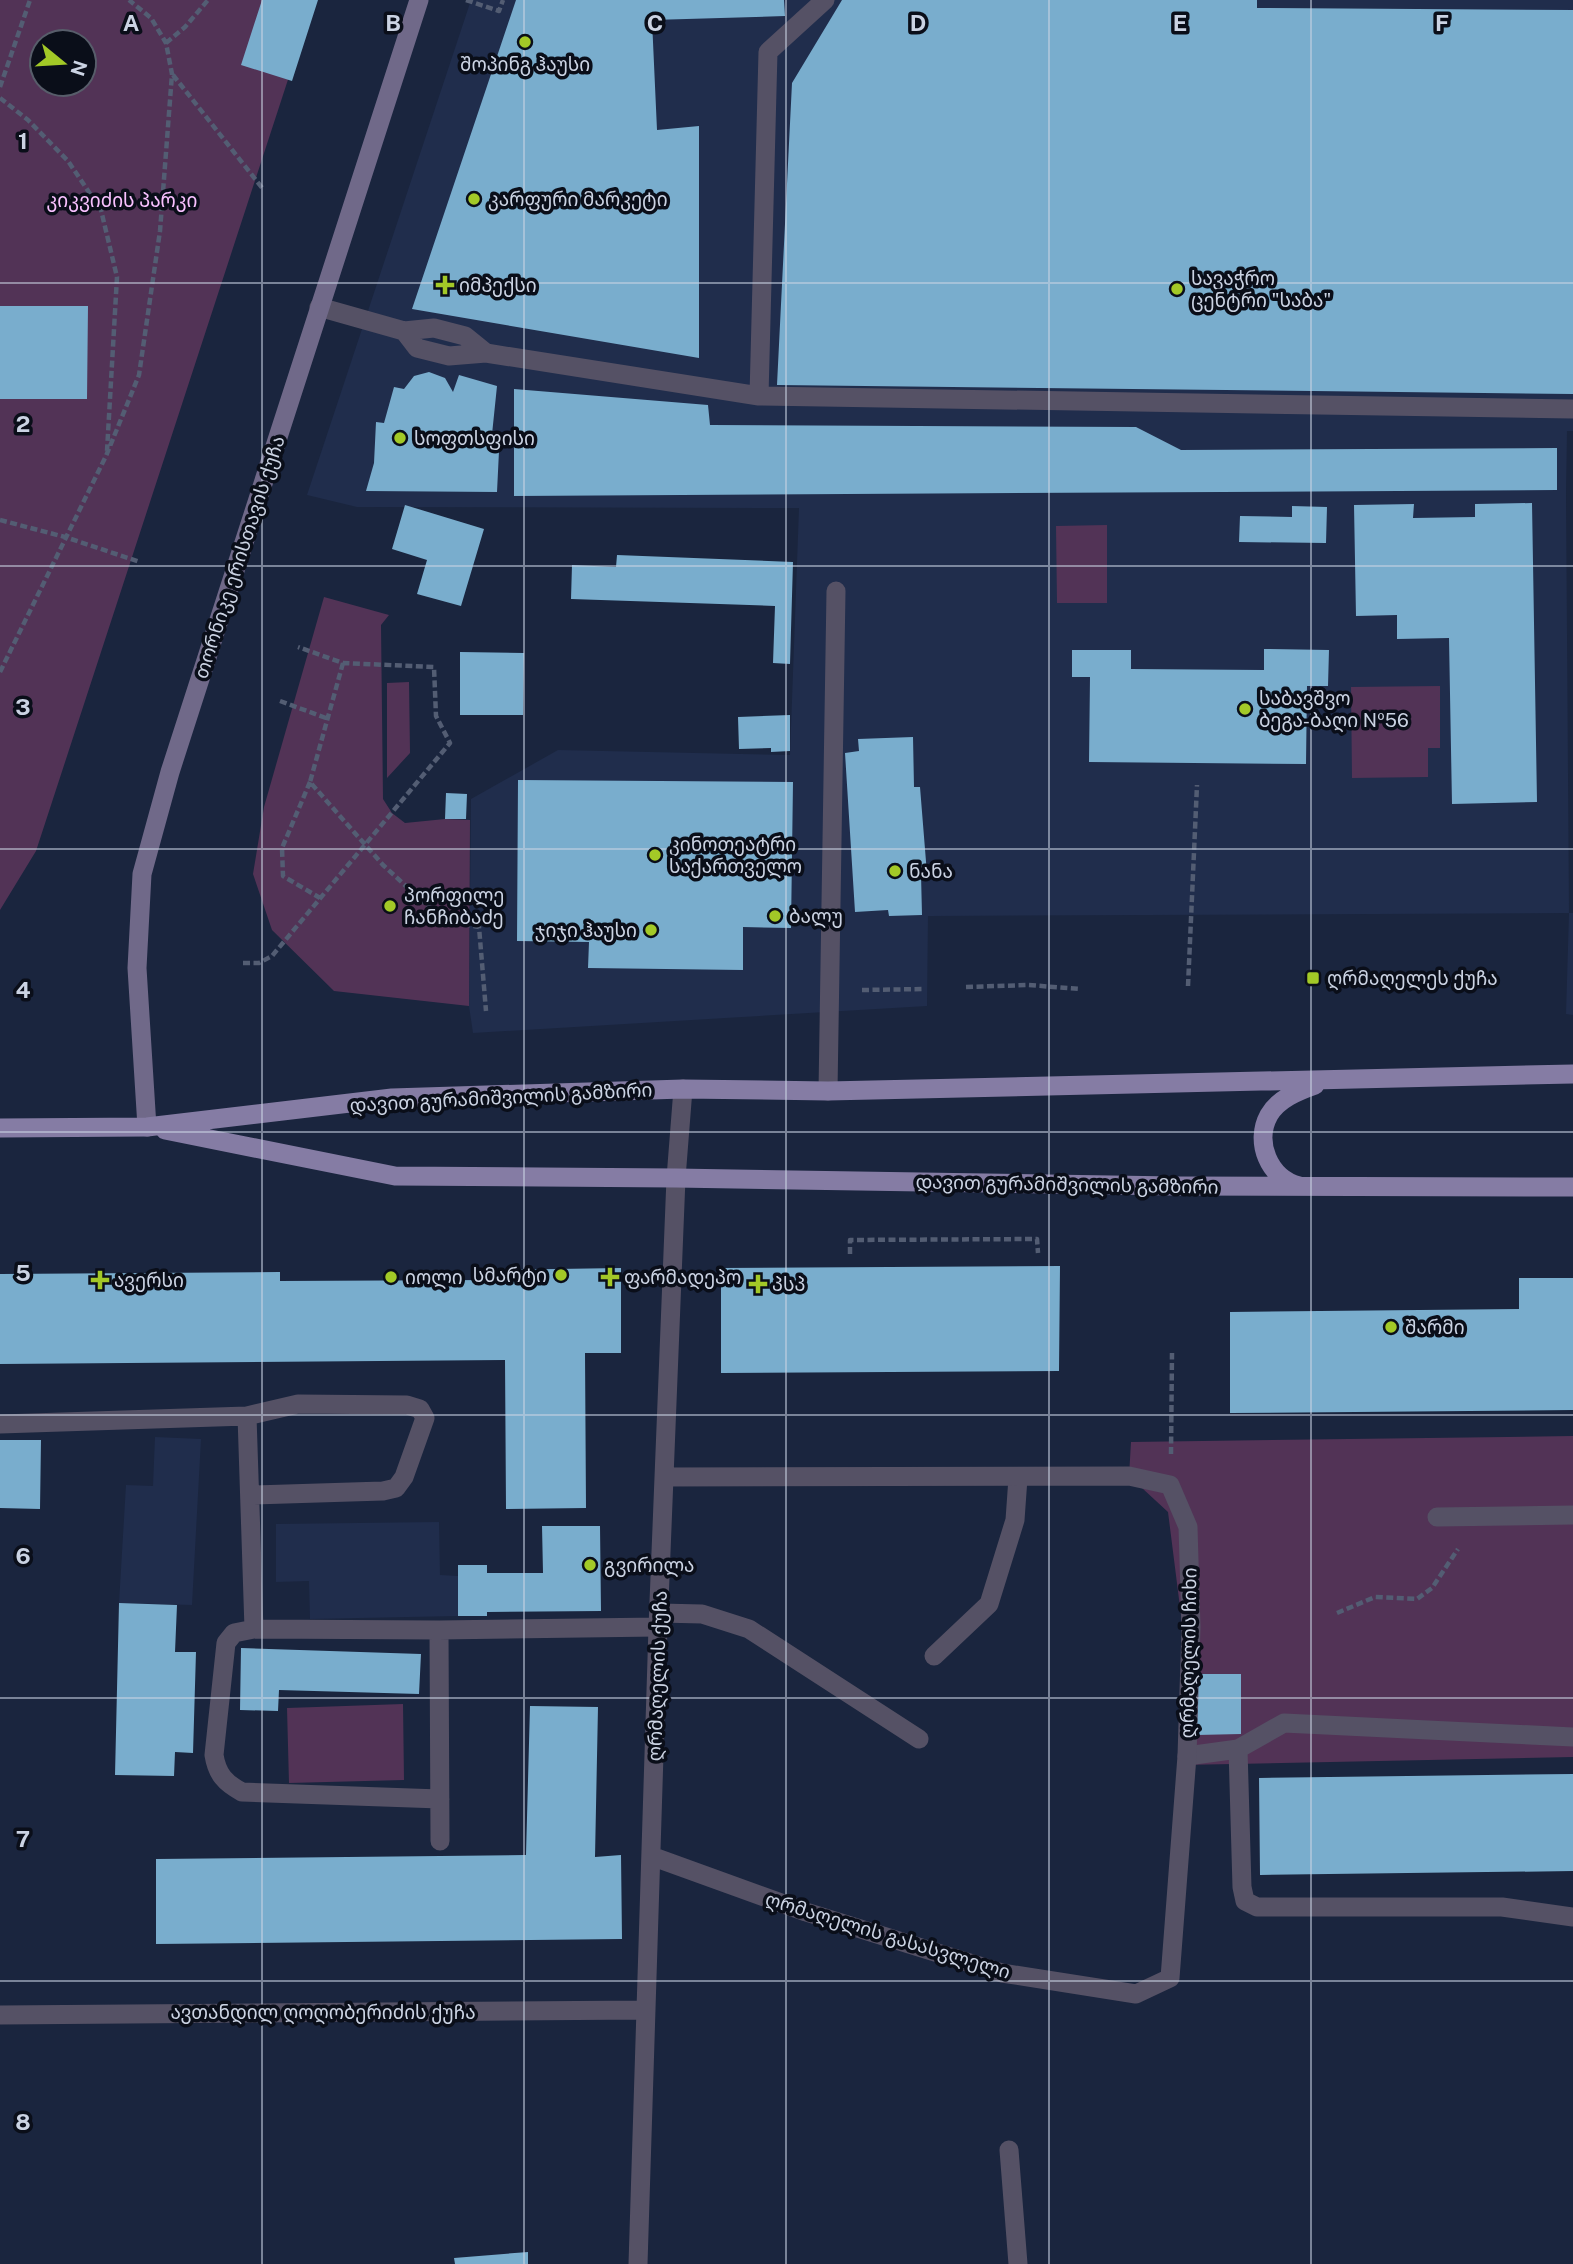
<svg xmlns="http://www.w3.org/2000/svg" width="1573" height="2264" font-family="'Public Sans','Noto Sans Georgian',sans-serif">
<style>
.built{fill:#202d4c}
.green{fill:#523356;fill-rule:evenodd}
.building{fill:#79adcd}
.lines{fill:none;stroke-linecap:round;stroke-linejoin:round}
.path{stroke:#535d73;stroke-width:4.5;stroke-dasharray:7 3.5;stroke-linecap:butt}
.service{stroke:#555165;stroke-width:19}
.minor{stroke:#555165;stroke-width:19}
.secondary{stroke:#706989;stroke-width:19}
.primary{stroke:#857ca4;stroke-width:19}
.grid{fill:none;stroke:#cbd3e3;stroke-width:2;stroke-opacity:0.55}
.poi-dot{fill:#a3c927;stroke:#0a0e19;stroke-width:2.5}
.labels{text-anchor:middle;stroke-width:7;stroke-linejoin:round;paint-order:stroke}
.poi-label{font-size:19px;fill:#cbd3e3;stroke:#0a0e19;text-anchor:start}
.park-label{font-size:19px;fill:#f9c1ff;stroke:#0a0e19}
.street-label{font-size:19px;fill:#cbd3e3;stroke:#0a0e19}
.grid-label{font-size:23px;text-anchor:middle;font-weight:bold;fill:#cbd3e3;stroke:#0a0e19;stroke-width:7;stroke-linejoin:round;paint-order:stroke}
</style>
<rect width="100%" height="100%" fill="#1a253e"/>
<path class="built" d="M471 0H1573V431H1567L1566 494 1569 913H1573V1015L1566 1014 1569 913 928 916 927 1006 473 1033 469 1006 471 799 558 750 790 755 799 508 357 507 307 495Z
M155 1437 201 1439 192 1605 119 1603 126 1485 153 1486Z
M439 1522 440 1575 458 1576V1616L310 1619 309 1581 276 1582V1524Z"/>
<path class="green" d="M0 0H314L36 851 0 910ZM42 42H84V84H42Z
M1107 525V603H1057L1056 526Z
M324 597 389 615 381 625 383 799 392 813 405 823 445 819 470 820 469 1006 334 991 272 930 253 874 264 807Z
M409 682 410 753 387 778V683Z
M1440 686V748H1428V777L1352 778 1351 687Z
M1573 1436V1757L1182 1765V1623L1168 1512 1129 1476 1131 1442Z
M403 1704 404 1780 289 1783 287 1708Z"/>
<path class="building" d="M262 0H318L292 81 241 65Z
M516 0H784L785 16 652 20 657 130 699 126V358L412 309Z
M842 0H1257V8L1573 10V394L777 385 792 83Z
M0 306H88L87 399H0Z
M429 372 445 378 453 392 459 375 497 386 491 444 499 451 497 492 366 491 374 463 376 422 384 423 394 387 404 389 414 376Z
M514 389 708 405 710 425 1136 427 1181 450 1557 448V490L514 496Z
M1532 503 1537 802 1452 804 1449 638 1397 639V615L1356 616 1354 505 1414 504 1413 518 1475 517V504Z
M405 505 484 529 461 606 417 594 427 560 392 549Z
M1292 506 1327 507 1326 543 1239 542 1240 516 1292 517Z
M617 555 793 562 790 664 773 663 775 606 571 599 572 565 616 567Z
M1264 649 1329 650 1328 686H1307L1306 764 1089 762 1090 677H1072V650H1131V669L1264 670Z
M460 652 524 653 523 715H460Z
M790 715V751L771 752V748L739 749 738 717Z
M913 737 914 787H920L927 874H921L922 915 889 916 888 910 855 912 845 753 859 751 858 739Z
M518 780 793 782 791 928 743 927V970L588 968 589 942 517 941Z
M446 793 467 794 466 819H445Z
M1060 1266 1059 1371 721 1373V1268Z
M621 1268V1353H585L586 1508 506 1509 505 1360 0 1364V1274L280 1272V1281L489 1280 488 1270Z
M1519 1278H1573V1410L1230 1413V1312L1519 1309Z
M0 1440H41L40 1509 0 1508Z
M542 1526H600L601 1611 487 1612V1616H458V1565H487V1573H543Z
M119 1603 177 1605 175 1652H196L193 1753 175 1752 174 1776 115 1775Z
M241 1648 421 1654 419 1694 279 1690 278 1711 240 1710Z
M1196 1674H1241V1734L1197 1735Z
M530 1706 598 1707 595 1857 621 1855 622 1939 156 1944V1859L526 1855Z
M1573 1774V1871L1260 1875 1259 1778Z
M528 2252V2264H455L454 2258Z"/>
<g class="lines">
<path class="path" d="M466 0 499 11 503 0
M166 43 185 27 208 0
M173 75 263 189
M0 87 30 0
M0 98 28 120 68 161 101 210 117 277 107 451
M0 520 65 537 140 562
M343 663 310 782 383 865 443 920 479 927 486 1011
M0 672 106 456 139 375 160 231 172 74 166 43 151 18 129 0
M280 701 326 718
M310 782 282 848 283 876 320 898
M243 963H259L272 956 450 743 436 716 434 667 343 663 298 647
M1188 986 1197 785
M966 987 1028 985 1081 989
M862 990 924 989
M850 1254V1240L1037 1239 1038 1253
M1171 1454 1172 1353
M1337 1613 1375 1597 1417 1599 1432 1588 1458 1549"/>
<path class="service" d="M319 307 404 331 434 328 465 336 486 353
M404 331 417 348 449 356 486 353 759 396 1573 409
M759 396 768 52 825 0
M828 1091 836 591
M247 1416 298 1404 407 1405 420 1409 425 1418 404 1477 396 1488 383 1491 250 1495
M0 1424 247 1416 254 1629 439 1630 658 1627
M1437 1517 1573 1515
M660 1613 702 1614 749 1629 919 1739
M254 1629 234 1633 226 1643 214 1755C217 1774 225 1783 242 1792L440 1799
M439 1630 440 1841
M934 1656 989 1604 1015 1520 1018 1478
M1238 1749 1242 1887 1245 1901 1257 1907H1502L1573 1917
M1187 1756 1238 1749 1284 1723 1573 1737
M1009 2150 1018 2264"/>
<path class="minor" d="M651 1856 806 1912 1002 1973 1136 1994 1170 1978 1187 1756 1191 1627 1188 1527 1170 1485 1129 1476 665 1477
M0 2015 645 2010
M638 2264 658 1627 676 1178 683 1089"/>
<path class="secondary" d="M147 1127 137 968 142 874 170 772 419 0"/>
<path class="primary" d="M0 1128 147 1127 392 1098 683 1089 828 1091 1573 1074
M165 1130 395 1176 676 1178 1175 1186 1573 1187
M1299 1186C1269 1178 1254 1142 1269 1115 1278 1099 1298 1091 1315 1085"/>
</g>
<path class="grid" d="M262 0V2264M524 0V2264M786 0V2264M1049 0V2264M1311 0V2264M0 283H1573M0 566H1573M0 849H1573M0 1132H1573M0 1415H1573M0 1698H1573M0 1981H1573"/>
<g class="poi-dot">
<circle cx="525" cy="42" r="7"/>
<circle cx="474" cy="199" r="7"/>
<path d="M441.5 274.5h7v7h7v7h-7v7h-7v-7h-7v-7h7z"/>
<circle cx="1177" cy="289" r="7"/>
<circle cx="400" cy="438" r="7"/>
<circle cx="1245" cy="709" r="7"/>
<circle cx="655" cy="855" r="7"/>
<circle cx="895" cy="871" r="7"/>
<circle cx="390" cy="906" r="7"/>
<circle cx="775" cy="916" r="7"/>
<circle cx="651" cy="930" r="7"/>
<rect x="1306" y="971" width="14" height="14" rx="3.5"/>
<circle cx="561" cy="1275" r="7"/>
<circle cx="391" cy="1277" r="7"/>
<path d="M606.5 1266.5h7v7h7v7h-7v7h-7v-7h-7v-7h7z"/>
<path d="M96.5 1269.5h7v7h7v7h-7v7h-7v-7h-7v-7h7z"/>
<path d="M754.5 1273.5h7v7h7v7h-7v7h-7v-7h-7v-7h7z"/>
<circle cx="1391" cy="1327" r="7"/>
<circle cx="590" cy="1565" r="7"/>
</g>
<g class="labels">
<g class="poi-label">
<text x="525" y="71" text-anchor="middle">შოპინგ ჰაუსი</text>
<text x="488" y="206">კარფური მარკეტი</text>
<text x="1191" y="285">სავაჭრო<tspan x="1191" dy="22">ცენტრი "საბა"</tspan></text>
<text x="459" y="292">იმპექსი</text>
<text x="414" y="445">სოფთსფისი</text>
<text x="1259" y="705">საბავშვო<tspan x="1259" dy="22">ბეგა-ბაღი №56</tspan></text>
<text x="669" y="851">კინოთეატრი<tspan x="669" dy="22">საქართველო</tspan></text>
<text x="909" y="878">ნანა</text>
<text x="404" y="902">პორფილე<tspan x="404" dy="22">ჩანჩიბაძე</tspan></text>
<text x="789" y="923">ბალუ</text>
<text x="637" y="937" text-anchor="end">ჯიჯი ჰაუსი</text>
<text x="1327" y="985">ღრმაღელეს ქუჩა</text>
<text x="547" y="1282" text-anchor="end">სმარტი</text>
<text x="405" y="1284">იოლი</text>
<text x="624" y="1284">ფარმადეპო</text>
<text x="114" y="1287">ავერსი</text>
<text x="772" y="1291">პსპ</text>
<text x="1405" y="1334">შარმი</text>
<text x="604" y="1572">გვირილა</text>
</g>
<g class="park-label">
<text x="122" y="207">კიკვიძის პარკი</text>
</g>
<g class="street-label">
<text transform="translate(239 557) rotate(-72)" y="7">თორნიკე ერისთავის ქუჩა</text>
<text transform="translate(501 1097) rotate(-3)" y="7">დავით გურამიშვილის გამზირი</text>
<text transform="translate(1067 1184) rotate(1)" y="7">დავით გურამიშვილის გამზირი</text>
<text transform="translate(1188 1653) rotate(-89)" y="7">ღრმაღელის ჩიხი</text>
<text transform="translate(657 1676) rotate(-88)" y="7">ღრმაღელის ქუჩა</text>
<text transform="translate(888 1935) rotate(17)" y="7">ღრმაღელის გასასვლელი</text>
<text x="323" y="2019">ავთანდილ ღოღობერიძის ქუჩა</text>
</g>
</g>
<g class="grid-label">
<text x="131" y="31">A</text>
<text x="393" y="31">B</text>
<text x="655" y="31">C</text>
<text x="918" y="31">D</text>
<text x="1180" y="31">E</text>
<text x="1442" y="31">F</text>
<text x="23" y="149">1</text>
<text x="23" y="432">2</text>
<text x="23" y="715">3</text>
<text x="23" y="998">4</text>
<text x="23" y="1281">5</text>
<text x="23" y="1564">6</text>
<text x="23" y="1847">7</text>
<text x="23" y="2130">8</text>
</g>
<g transform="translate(63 63) rotate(108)"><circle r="33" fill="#0a0e19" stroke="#575d6a" stroke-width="2"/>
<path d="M0-5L12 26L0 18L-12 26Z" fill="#a3c927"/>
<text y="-10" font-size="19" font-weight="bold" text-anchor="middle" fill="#cbd3e3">N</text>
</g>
</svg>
